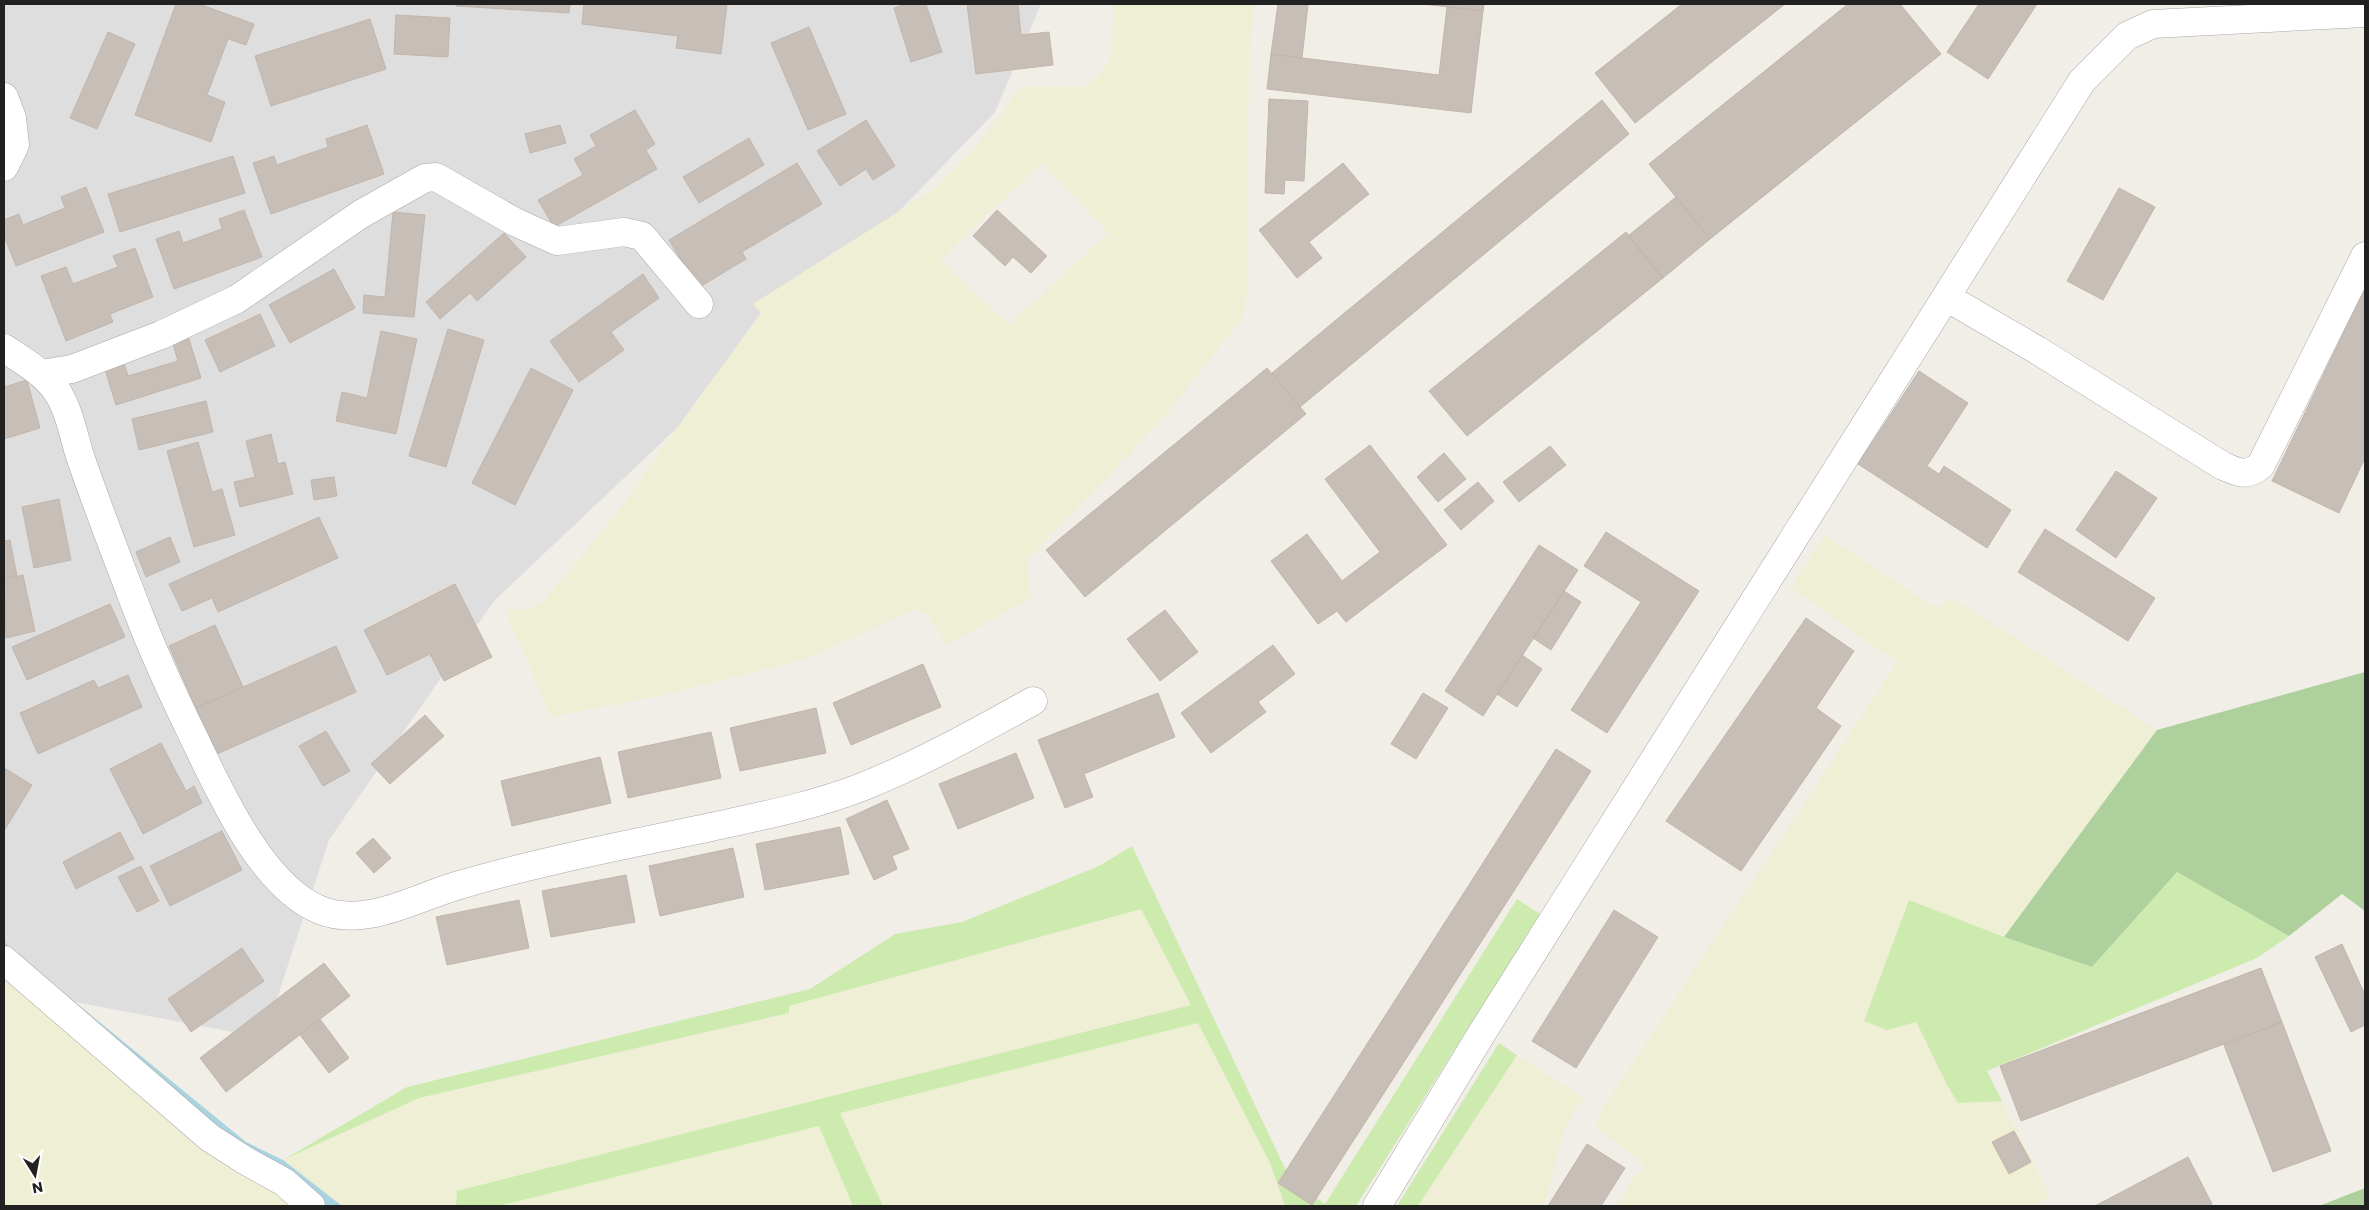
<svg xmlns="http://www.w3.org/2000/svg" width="2369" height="1210" font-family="Poppins,sans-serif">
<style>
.residential{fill:#dfdede}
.farmland{fill:#eeefd4;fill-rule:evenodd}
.grass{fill:#cdebae}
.forest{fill:#add09d}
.water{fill:#a9d3de}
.building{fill:#c6beb7;stroke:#c3b5aa}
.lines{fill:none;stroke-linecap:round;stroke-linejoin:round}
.minor-casing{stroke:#a8a8a8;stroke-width:29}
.minor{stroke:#fff;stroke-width:28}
</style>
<rect width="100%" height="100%" fill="#f1eee8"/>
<path class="residential" d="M4 4H1041L995 112 823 290 494 601 329 840 264 1038 49 997 4 945Z"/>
<path class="farmland" d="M1114 4H1254L1249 54 1247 295 1241 320 1162 420 1027 560 1031 598 947 645 928 615 915 609 809 658 664 695 551 717 505 610 530 609 543 602 629 498 660 451 761 313 753 304 937 187 972 151 1022 87H1083L1099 76 1111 57ZM1042 163 1108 233 1009 325 940 260Z
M1825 535 1936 608 1951 597 2157 730 2004 937 1909 900 1864 1020 1887 1030 1916 1022 1958 1103 2002 1101 2050 1196 2034 1206H1616L1632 1180 1646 1166 1596 1127 1602 1110 1897 662 1791 588Z
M1141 909 1191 1005 457 1191 456 1206H342L283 1160 419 1098 789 1013 788 1006Z
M4 968 303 1206H4Z
M1198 1023 1270 1163 1285 1206H883L839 1113Z
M1517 1055 1584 1098 1565 1126 1546 1199 1542 1206H1418Z
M819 1126 853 1206H499Z"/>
<path class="grass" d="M1132 846 1290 1179 1325 1204 1517 899 1540 914 1356 1206H1285L1270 1163 1198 1023 840 1113 883 1206H853L819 1126 499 1206H456L457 1191 1191 1005 1141 909 789 1006V1013L419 1098 283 1160 407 1087 810 989 895 934 962 922 1099 866Z
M2177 872 2289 936 2257 958 1987 1071 2002 1101 1958 1103C1941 1077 1931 1049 1916 1022L1887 1030 1864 1021 1909 900 2004 937 2092 967Z
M1499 1043 1517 1055 1418 1206H1397Z"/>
<path class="forest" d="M2365 672V911L2342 894 2289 936 2177 872 2092 967 2004 937 2157 730Z
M2365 1188V1206H2319Z"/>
<path class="water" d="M4 941 15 953 246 1142 283 1160 342 1206H322L262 1166 4 951Z"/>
<path class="building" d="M176 4H199L254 24 246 45 228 39 207 95 225 102 211 142 135 115Z
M456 4H570L569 13 456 6Z
M584 4H727L721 54 676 48 678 36 582 24Z
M906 4H926L942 52 911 62 894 8Z
M967 4H1018L1021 35 1049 32 1053 65 976 74Z
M1278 4H1308L1302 58 1271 54Z
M1423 4H1484L1483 11Z
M1682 4H1785L1635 123 1595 73Z
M1848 4H1900L1941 54 1710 239 1649 164Z
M1979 4H2037L1988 79 1947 52Z
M1447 7 1483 11 1471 113 1267 89 1271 54 1439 75Z
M396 15 450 18 448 57 394 54Z
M370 19 386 69 271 106 255 56Z
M809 27 846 114 808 130 771 43Z
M108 32 135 44 97 129 70 118Z
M1269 99 1308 101 1304 181 1285 180 1284 194 1265 193Z
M1602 100 1629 134 1300 407 1272 373Z
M635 110 655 144 646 150 657 169 554 227 538 200 583 175 574 159 596 146 590 135Z
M866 120 895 166 873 180 866 169 840 186 817 151Z
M367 125 384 174 271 214 253 163 274 156 277 165 328 147 326 139Z
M560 125 566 143 530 153 525 134Z
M749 138 764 165 699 203 683 177Z
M233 156 245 193 120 232 108 194Z
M797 163 822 204 742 252 746 259 698 288 669 240Z
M1343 163 1369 194 1309 242 1322 258 1297 278 1259 230Z
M86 187 104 232 16 266 4 236V220L19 214 23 225 65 208 61 197Z
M2119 188 2155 207 2103 300 2067 281Z
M1676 197 1710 239 1663 278 1628 236Z
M244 210 262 257 174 289 156 239 179 231 183 243 222 229 219 219Z
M997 210 1047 256 1031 273 1013 257 1005 266 973 236Z
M393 212 425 215 414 317 363 313 364 295 385 297Z
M1626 232 1663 278 1467 436 1429 391Z
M504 233 526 257 477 301 470 293 440 319 426 302Z
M135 248 153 297 110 314 113 322 66 341 41 276 66 267 73 284 118 267 113 256Z
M334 269 355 308 290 343 269 305Z
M643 274 659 298 611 332 624 350 579 382 550 341Z
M2365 288V458L2339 513 2272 481Z
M260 314 275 346 220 372 205 340Z
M448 329 484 340 446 467 409 456Z
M381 331 417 339 396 434 336 421 342 392 367 398Z
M188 336 201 378 116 405 103 363 122 357 128 376 178 361 172 341Z
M531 368 573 390 515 505 472 483Z
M1267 368 1306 414 1085 597 1046 550Z
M1919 371 1968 403 1927 466 1939 474 1944 466 2011 510 1987 548 1858 464Z
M27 380 40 428 4 439V387Z
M206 401 213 432 139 450 132 419Z
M271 434 278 464 285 462 293 494 240 507 234 482 255 477 246 441Z
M198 442 212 492 222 489 235 535 194 547 167 451Z
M1370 445 1447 545 1346 622 1337 611 1318 624 1271 561 1307 534 1342 581 1380 552 1325 479Z
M1550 446 1566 465 1519 502 1503 482Z
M1444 453 1466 479 1438 502 1417 477Z
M2116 471 2157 498 2116 558 2076 530Z
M334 477 337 496 314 500 311 480Z
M1478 482 1494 501 1461 530 1444 510Z
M59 499 71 560 34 568 22 507Z
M319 517 338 558 218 612 212 598 182 611 169 584Z
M2045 529 2155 598 2128 641 2018 572Z
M1606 532 1699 591 1607 733 1571 710 1641 602 1584 566Z
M170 537 180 562 146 577 136 552Z
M10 540 17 576 4 579V541Z
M1539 545 1578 570 1483 716 1445 691Z
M23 575 35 631 6 638 4 579Z
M455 584 492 657 444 681 430 654 387 675 364 630Z
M1564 591 1581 602 1551 650 1533 638Z
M110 604 125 637 27 680 12 647Z
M1165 610 1198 652 1160 681 1127 639Z
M1806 618 1854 651 1816 708 1841 726 1741 871 1666 821Z
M215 625 243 687 196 708 169 646Z
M1273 645 1295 674 1258 702 1266 712 1211 753 1181 713Z
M336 646 356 692 217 754 196 708Z
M1522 655 1542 669 1517 707 1497 694Z
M923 664 941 707 851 745 833 703Z
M128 675 142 707 38 754 20 713 94 680 98 688Z
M1158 693 1175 737 1084 774 1093 797 1065 808 1038 740Z
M1423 693 1448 708 1416 759 1391 744Z
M816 708 826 753 740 771 730 728Z
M425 715 444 736 390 784 371 764Z
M326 731 350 771 323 786 299 746Z
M711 732 721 778 628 798 618 752Z
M161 743 186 791 194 786 202 803 143 834 110 769Z
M1556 749 1591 771 1312 1205 1278 1183Z
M1016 753 1034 798 958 829 939 784Z
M600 757 611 803 512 826 501 781Z
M4 768 32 785 4 831Z
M887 800 909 849 892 856 897 869 874 880 846 819Z
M840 827 849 874 765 890 756 844Z
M222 831 242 870 170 906 150 866Z
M120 832 134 859 76 889 63 862Z
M373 838 391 858 374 873 356 853Z
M733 848 744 897 660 916 649 866Z
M141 866 159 901 137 912 118 877Z
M626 875 635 922 551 937 542 891Z
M519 900 529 948 447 965 436 917Z
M1614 910 1658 937 1576 1068 1532 1041Z
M2342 944 2365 995V1025L2351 1032 2315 957Z
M242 948 264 981 191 1032 168 999Z
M324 963 350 996 226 1092 200 1058Z
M2261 968 2282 1022 2021 1121 2000 1066Z
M320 1019 349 1058 329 1073 300 1035Z
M2282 1022 2331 1151 2273 1172 2224 1045Z
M2014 1131 2031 1162 2009 1174 1992 1142Z
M1587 1144 1625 1168 1601 1206H1548Z
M2188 1157 2212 1204 2208 1206H2095Z"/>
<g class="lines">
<g class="minor-casing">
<path id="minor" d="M4 97 12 118 15 145 4 167
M1946 297 2037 350 2223 466C2239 473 2247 477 2261 465L2365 256
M4 348C23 361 45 373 58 393 69 411 73 432 79 453 97 506 118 560 138 612 154 654 173 695 193 736 219 790 261 886 320 910 365 928 413 899 456 886 540 861 626 845 711 827 762 816 813 806 862 787 922 763 977 732 1033 701
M41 374 72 369 161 335 237 299 361 214 425 178 436 177 515 222 557 241 624 232 642 236 699 304
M4 960 210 1138 246 1161 284 1182 311 1206
M1377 1206 1482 1033 2082 81 2127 36 2153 24 2365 13"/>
</g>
<use href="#minor" class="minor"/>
</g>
<rect width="2369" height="1210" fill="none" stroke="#212121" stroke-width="10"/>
<g transform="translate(35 1175) rotate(169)" stroke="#ffffff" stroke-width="4" paint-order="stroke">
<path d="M0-4L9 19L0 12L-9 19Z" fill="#212121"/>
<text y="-8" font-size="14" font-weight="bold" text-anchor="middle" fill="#212121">N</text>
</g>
</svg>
